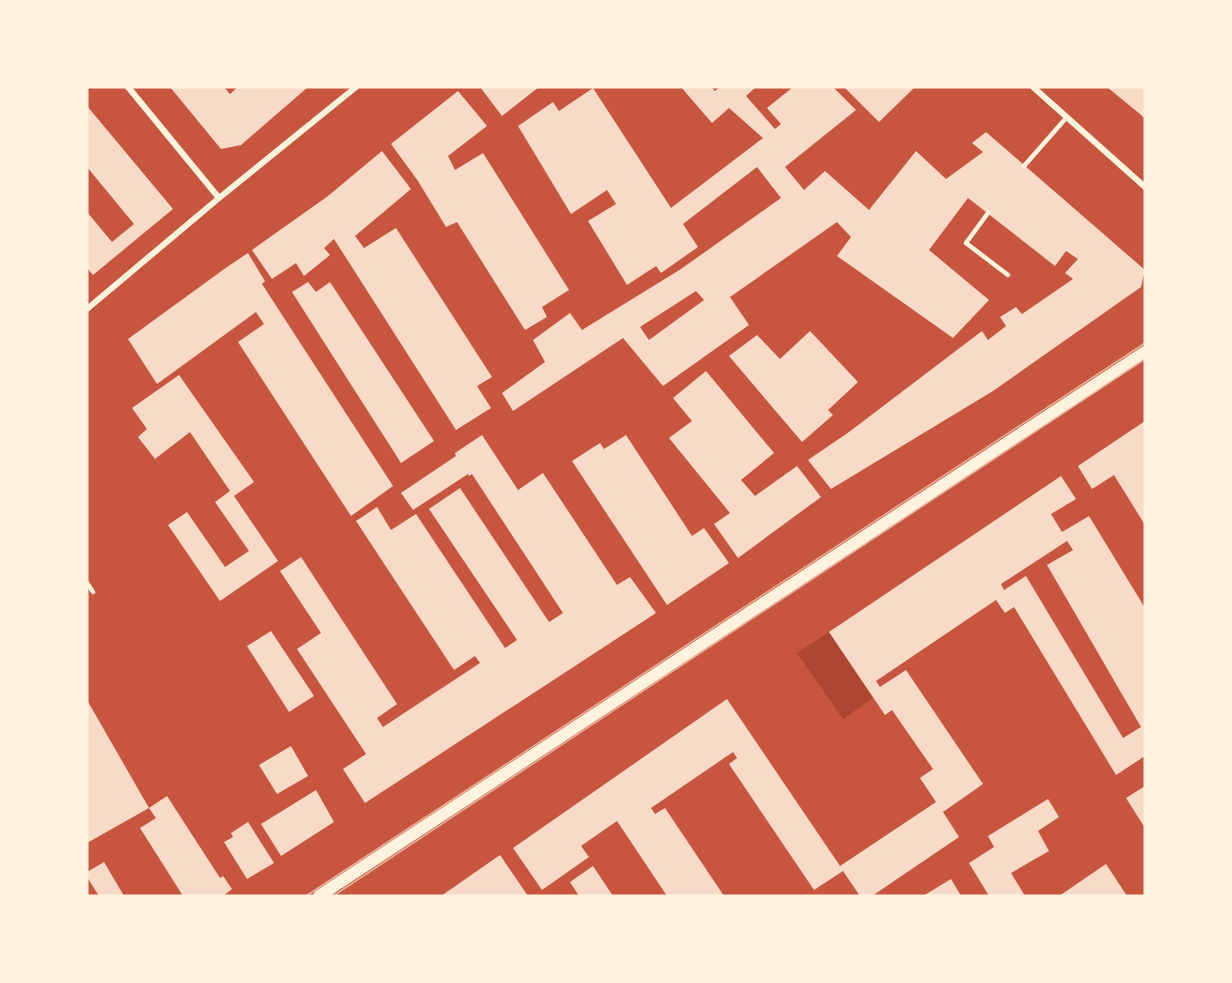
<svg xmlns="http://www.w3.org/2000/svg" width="1232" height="983" font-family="'DejaVu Sans',sans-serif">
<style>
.green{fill:#ae4732}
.building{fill:#f7dbc8;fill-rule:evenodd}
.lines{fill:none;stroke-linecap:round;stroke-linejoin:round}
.service{stroke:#fff3e0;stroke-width:4.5}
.minor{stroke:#fff3e0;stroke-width:6}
.secondary{stroke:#fff3e0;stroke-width:12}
.tram{stroke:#e9b49f;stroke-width:1.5}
</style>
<rect width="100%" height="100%" fill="#c8553d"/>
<path class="green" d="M829 632 873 698 843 719 797 653Z"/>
<path class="building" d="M170 87H224L230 94 238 87H308L241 145 221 149Z
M480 87H539L502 116Z
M681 87H711L715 91 720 87H756L746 96 775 129 781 124 767 108 793 87H833L856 110 785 167 804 190 825 171 869 210 916 151 946 179 983 152 972 143 986 132 1145 270 1141 287 993 391 831 489 808 460 849 432 982 331 988 340 1006 326 1000 317 1016 307 1022 314 1073 279 1065 273 1078 259 1066 251 1055 266 968 198 929 250 989 300 953 338 837 256 851 237 837 222 730 297 749 325 663 386 623 338 513 411 502 393 545 362 533 340 570 313 582 330 681 269 781 198 757 167 683 224 698 247 661 273 656 266 627 285 588 221 616 204 607 190 571 214 518 126 553 102 559 111 593 88 671 208 763 138 729 108 712 123ZM696 291 704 300 649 340 640 327Z
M844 87H915L879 122Z
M1107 87H1145V119L1140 114Z
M458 91 487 126 448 156 455 170 483 153 569 290 542 307 547 317 525 330 457 222 446 227 418 181 391 144Z
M87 106 173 209 93 275 87 268V212L112 242 134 224 87 167Z
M382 151 411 189 355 236 364 248 396 228 492 377 477 386 491 408 456 430 334 239 324 248 330 255 304 276 296 263 272 279 252 250 328 196Z
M248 253 265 281 262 284 393 486 351 516 238 342 264 324 256 312 157 384 128 339 227 267Z
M308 282 316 292 330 282 434 441 401 463 292 292Z
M810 331 858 382 828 410 833 415 802 442 729 356 757 335 780 359Z
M706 371 774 453 741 480 755 496 797 466 821 497 738 558 714 524 730 513 669 438 692 421 673 398Z
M179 375 254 482 234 496 278 561 220 601 168 525 187 512 225 567 249 551 215 502 230 491 190 432 155 459 138 437 147 429 132 408Z
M1145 421V525L1114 475 1092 489 1078 466Z
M482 435 518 490 543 473 617 585 630 577 656 613 365 803 343 769 366 754 297 649 321 633 280 571 301 557 397 704 377 718 383 727 480 663 475 656 454 670 356 521 377 507 391 530 416 514 505 648 517 640 429 509 460 488 549 622 563 613 472 474 469 476 468 474 413 510 401 493 456 456 455 453Z
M626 435 692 536 704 528 729 563 667 605 572 461 600 443 604 449Z
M1061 476 1076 499 1051 514 1062 532 1089 516 1145 608V756L1116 775 1014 607 1005 613 996 600 876 681 880 687 906 670 983 784 943 812 959 837 872 896H860L843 871 814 890 729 764 737 758 733 752 651 808 655 814 665 808 724 896H667L617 821 581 846 589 857 542 890 513 848 727 699 840 866 936 802 920 778 933 769 892 710 885 715 829 632ZM1067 541 1073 550 1047 565 1141 727 1123 738 1026 576 1004 590 1001 584Z
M271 631 314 696 289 712 247 646Z
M87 700 149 808 87 843Z
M291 746 308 776 277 794 259 765Z
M1145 786V828L1126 798Z
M316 790 334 822 281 856 261 824Z
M167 796 220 878 223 876 232 889 223 896H183L140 828 156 818 149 808Z
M1048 799 1059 817 1038 831 1049 851 1011 873 1025 896H989L969 863 994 847 988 836Z
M248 822 274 863 247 879 224 842 233 837 231 833Z
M500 855 528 896H441Z
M104 862 124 896H99L87 877V872Z
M1106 864 1127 896H1059Z
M593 866 613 896H579L570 882Z
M951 879 961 896H923Z"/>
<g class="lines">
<path class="service" d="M1024 166 1067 117
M988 213 966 243 1008 275
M87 583 93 592"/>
<path class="minor" d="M128 87 219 198
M1033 87 1145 187
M87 309 219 198 356 87"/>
<path class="secondary" d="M319 896 1145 352"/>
<path class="tram" d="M306 896 1145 343
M333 896 1145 359"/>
</g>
<rect width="1232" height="983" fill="none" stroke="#fff3e0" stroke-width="177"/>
</svg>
